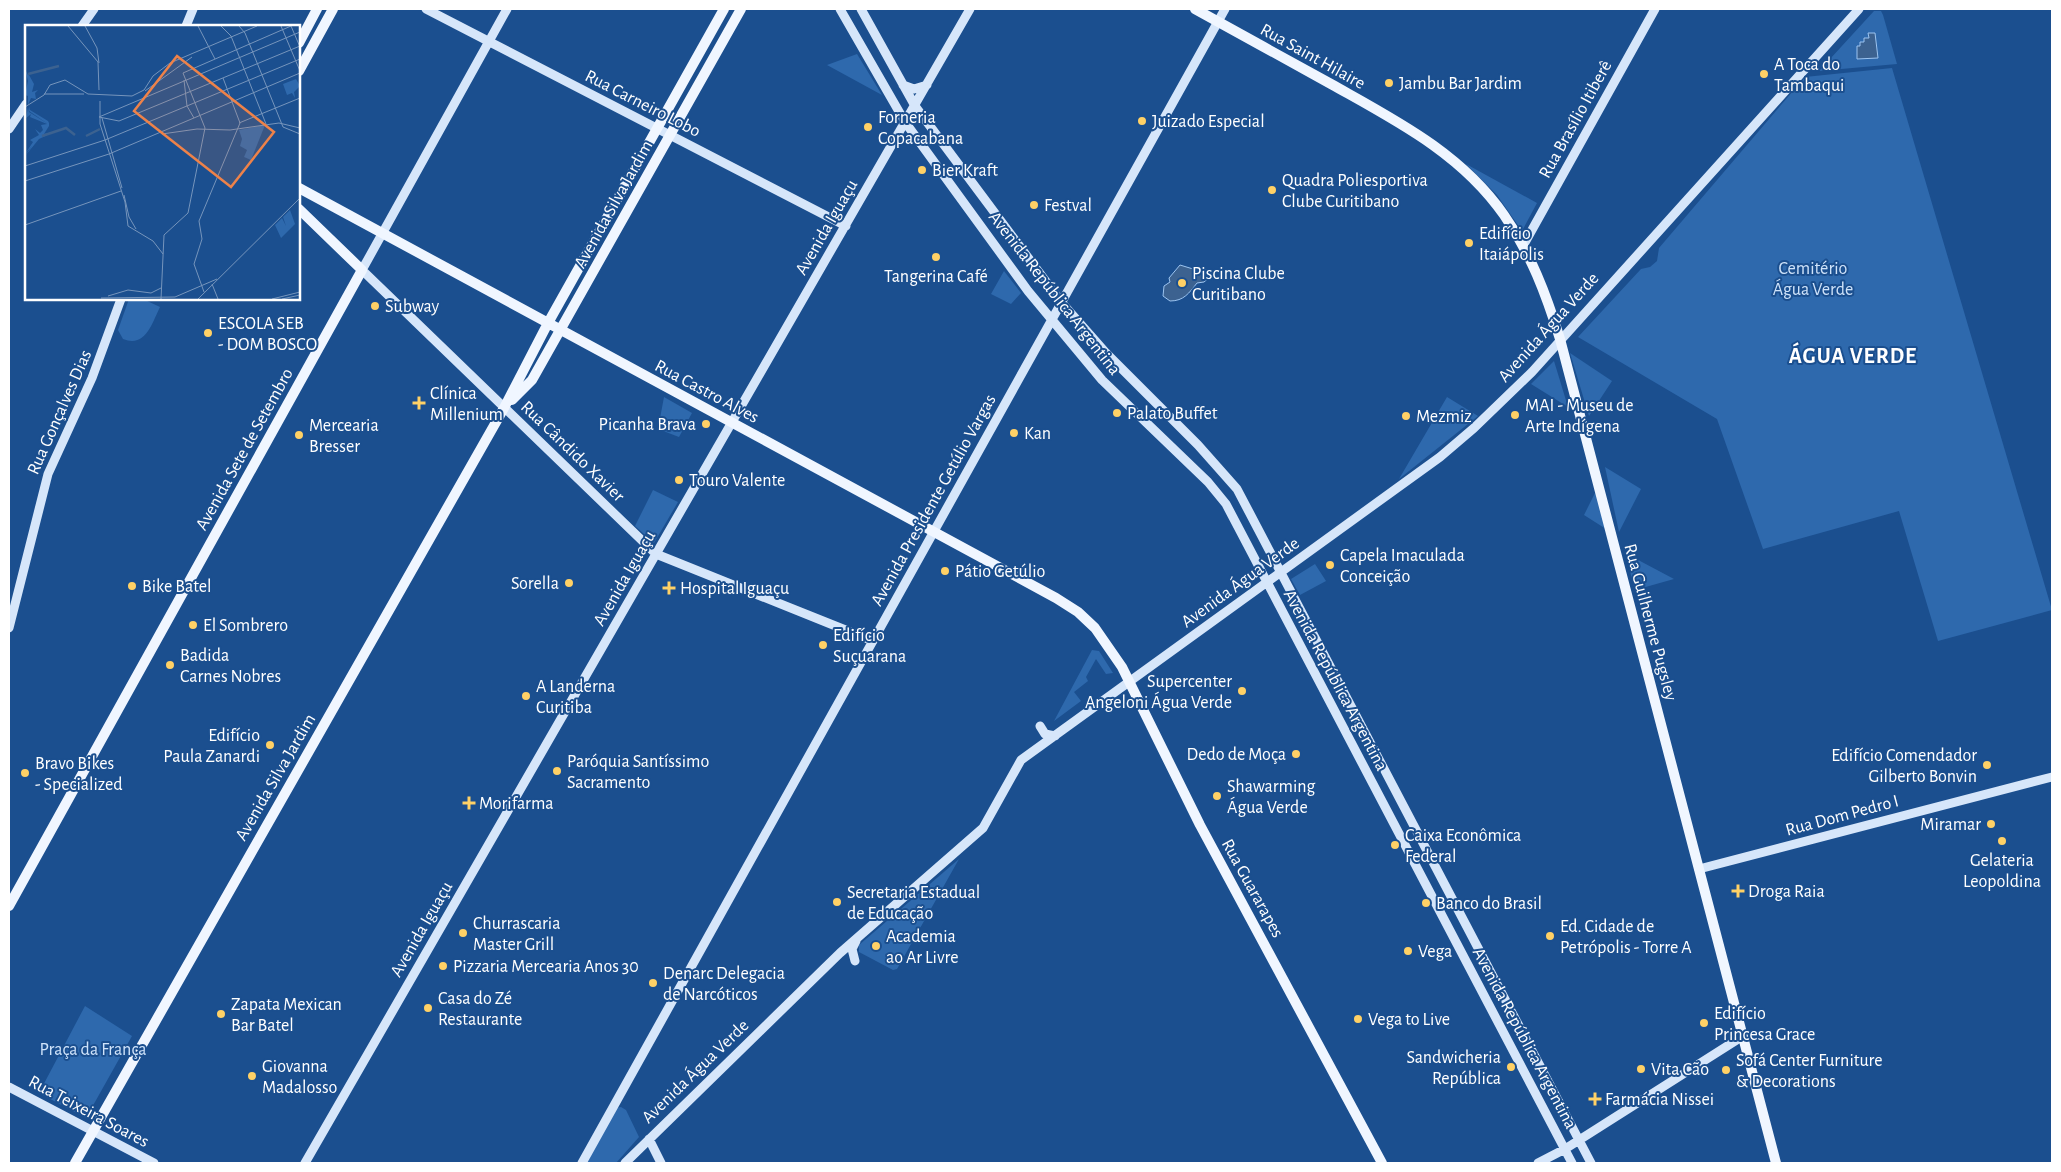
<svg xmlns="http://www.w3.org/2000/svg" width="2061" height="1172" font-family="'Alegreya Sans',sans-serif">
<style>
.green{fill:#2e69ad}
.water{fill:#3c6290;stroke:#9cc4f0}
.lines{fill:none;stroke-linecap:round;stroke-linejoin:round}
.secondary{stroke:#d6e6fa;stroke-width:9}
.primary{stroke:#f0f6ff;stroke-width:10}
.poi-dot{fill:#ffd166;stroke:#1b4f8f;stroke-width:2}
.labels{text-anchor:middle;stroke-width:4;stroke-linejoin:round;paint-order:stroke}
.street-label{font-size:18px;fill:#fff;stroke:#1b4f8f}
.poi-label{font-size:18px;fill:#fff;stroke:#1b4f8f;text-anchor:start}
.park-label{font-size:18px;fill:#cfe3fa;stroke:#1b4f8f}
.district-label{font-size:22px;font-weight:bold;letter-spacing:1px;fill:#fff;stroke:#1b4f8f}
.inset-river{fill:none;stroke:#3c6290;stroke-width:2.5}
.inset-road{fill:none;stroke:#7695bc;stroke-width:1}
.view{fill:#ee8249;fill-opacity:0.15;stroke:#ee8249;stroke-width:2.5}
.inset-edge{fill:none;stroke:#fff;stroke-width:2.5}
</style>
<rect width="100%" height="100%" fill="#1b4f8f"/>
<path class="green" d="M1874 11H1881L1883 15 1897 64 1819 71Z
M857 54 882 95 827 65Z
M1892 68 2052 610 1938 641 1899 511 1763 549 1717 419 1578 337 1641 269 1650 267 1657 261 1659 248 1805 77Z
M1466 164 1537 203 1522 231 1497 195Z
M1004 271 1021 293 1011 304 991 294Z
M129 299H143L160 307C152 323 146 348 123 339L118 330Z
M1570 353 1612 381 1589 416Z
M1554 361 1568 407 1531 384Z
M664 397 692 413 679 437 658 429Z
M1447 397 1478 416 1399 479Z
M1605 467 1641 489 1619 532Z
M653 490 678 502 654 543 635 526Z
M1596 491 1606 529 1584 515Z
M1625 553 1674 579 1635 590Z
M1315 564 1326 581 1300 595 1291 579Z
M1092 650 1099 651 1113 673 1106 674 1096 659 1086 677 1088 681 1074 692 1081 701 1054 721Z
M959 859 897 969 893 970 859 952V945Z
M85 1006 132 1036 86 1118 39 1093Z
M621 1107 626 1110 639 1137 616 1163H587L615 1108Z"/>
<path class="water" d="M1868 33H1875L1878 58 1857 59V46H1860V42H1864V38H1869Z
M1180 265 1193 269H1206L1210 277 1204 282 1197 283C1189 293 1184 301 1170 301L1163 296 1164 286 1170 282 1169 278Z"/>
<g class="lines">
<path class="secondary" d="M426 9 846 226
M507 9 362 270 656 554 873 641
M840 9 905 122 1028 291 1102 380 1208 482 1226 504 1572 1163
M861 9 915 106 1062 303 1106 353 1198 445 1237 489 1591 1163
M82 26 94 9
M186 26 193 9
M903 85 914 89 927 85
M9 129 26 104
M1523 246 1655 9
M9 628 48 474 92 378 121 299
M1040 726 1045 734 1055 736
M1699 869 2052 777
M855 961 852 949 856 941
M9 1087 154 1163
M649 1139 661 1163
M305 1163 970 9
M582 1163 1225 9
M625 1163 840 953 983 828 1021 760 1440 457 1474 428 1532 372 1859 9
M1538 1163 1565 1149 1743 1036"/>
<path class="primary" d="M1195 9C1240 34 1286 59 1331 84 1395 120 1461 153 1504 215 1531 254 1546 294 1560 339L1776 1163
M299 43 317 9
M299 71 333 9
M299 188 1056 598 1078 612 1095 628 1122 667 1200 825 1382 1163
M512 400 532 380 741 9
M9 906 362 270 299 209
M75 1163 504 408 548 323 724 9"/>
</g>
<g class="poi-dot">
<circle cx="1764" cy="74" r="5"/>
<circle cx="1389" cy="83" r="5"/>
<circle cx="1142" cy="121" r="5"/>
<circle cx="868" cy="127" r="5"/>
<circle cx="922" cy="170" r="5"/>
<circle cx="1272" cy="190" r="5"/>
<circle cx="1034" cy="205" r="5"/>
<circle cx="1469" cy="243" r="5"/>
<circle cx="936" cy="257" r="5"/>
<circle cx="1182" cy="283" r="5"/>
<circle cx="375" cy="306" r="5"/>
<circle cx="208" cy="333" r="5"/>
<path d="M416.5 395.5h5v5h5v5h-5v5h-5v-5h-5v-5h5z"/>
<circle cx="1117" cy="413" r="5"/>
<circle cx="1515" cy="415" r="5"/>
<circle cx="1406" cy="416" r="5"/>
<circle cx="706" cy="424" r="5"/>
<circle cx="1014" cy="433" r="5"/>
<circle cx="299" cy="435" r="5"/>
<circle cx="679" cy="480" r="5"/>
<circle cx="1330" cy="565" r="5"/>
<circle cx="945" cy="571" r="5"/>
<circle cx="569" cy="583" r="5"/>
<circle cx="132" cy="586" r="5"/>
<path d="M666.5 580.5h5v5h5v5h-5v5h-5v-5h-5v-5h5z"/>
<circle cx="193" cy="625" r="5"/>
<circle cx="823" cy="645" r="5"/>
<circle cx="170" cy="665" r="5"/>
<circle cx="1242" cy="691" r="5"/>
<circle cx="526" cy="696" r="5"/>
<circle cx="270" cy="745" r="5"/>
<circle cx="1296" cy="754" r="5"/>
<circle cx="1987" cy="765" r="5"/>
<circle cx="557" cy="771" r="5"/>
<circle cx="25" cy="773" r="5"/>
<circle cx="1217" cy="796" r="5"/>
<path d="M466.5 795.5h5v5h5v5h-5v5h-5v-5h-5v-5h5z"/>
<circle cx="1991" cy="824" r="5"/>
<circle cx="2002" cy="841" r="5"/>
<circle cx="1395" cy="845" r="5"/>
<path d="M1735.5 883.5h5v5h5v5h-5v5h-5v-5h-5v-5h5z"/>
<circle cx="837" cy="902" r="5"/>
<circle cx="1426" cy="903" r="5"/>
<circle cx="463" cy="933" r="5"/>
<circle cx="1550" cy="936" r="5"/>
<circle cx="876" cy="946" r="5"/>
<circle cx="1408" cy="951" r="5"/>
<circle cx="443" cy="966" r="5"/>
<circle cx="653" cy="983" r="5"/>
<circle cx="428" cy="1008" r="5"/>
<circle cx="221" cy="1014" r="5"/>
<circle cx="1358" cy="1019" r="5"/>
<circle cx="1704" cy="1023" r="5"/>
<circle cx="1511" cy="1067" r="5"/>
<circle cx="1641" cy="1069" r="5"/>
<circle cx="1726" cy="1070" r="5"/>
<circle cx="252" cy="1076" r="5"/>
<path d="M1592.5 1091.5h5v5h5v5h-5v5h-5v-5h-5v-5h5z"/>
</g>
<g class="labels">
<g class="street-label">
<text transform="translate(1313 56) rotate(29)" y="6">Rua Saint Hilaire</text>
<text transform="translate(643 103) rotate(27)" y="6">Rua Carneiro Lobo</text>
<text transform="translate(1575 119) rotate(-61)" y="6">Rua Brasílio Itiberê</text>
<text transform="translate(613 204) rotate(-61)" y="6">Avenida Silva Jardim</text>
<text transform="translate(826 227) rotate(-60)" y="6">Avenida Iguaçu</text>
<text transform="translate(1055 293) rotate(52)" y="6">Avenida República Argentina</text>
<text transform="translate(1548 327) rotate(-48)" y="6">Avenida Água Verde</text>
<text transform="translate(707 391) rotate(28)" y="6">Rua Castro Alves</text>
<text transform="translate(59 412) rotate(-66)" y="6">Rua Gonçalves Dias</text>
<text transform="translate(244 449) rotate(-61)" y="6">Avenida Sete de Setembro</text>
<text transform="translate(573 451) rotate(44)" y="6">Rua Cândido Xavier</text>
<text transform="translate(933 500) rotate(-61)" y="6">Avenida Presidente Getúlio Vargas</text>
<text transform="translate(624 578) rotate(-60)" y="6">Avenida Iguaçu</text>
<text transform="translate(1240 582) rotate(-36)" y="6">Avenida Água Verde</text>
<text transform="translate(1651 622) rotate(75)" y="6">Rua Guilherme Pugsley</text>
<text transform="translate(1336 680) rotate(62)" y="6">Avenida República Argentina</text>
<text transform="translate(275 777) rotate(-60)" y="6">Avenida Silva Jardim</text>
<text transform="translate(1842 815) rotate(-15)" y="6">Rua Dom Pedro I</text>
<text transform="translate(1253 888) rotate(61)" y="6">Rua Guararapes</text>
<text transform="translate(421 929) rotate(-60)" y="6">Avenida Iguaçu</text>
<text transform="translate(1525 1038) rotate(62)" y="6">Avenida República Argentina</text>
<text transform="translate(695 1071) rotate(-44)" y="6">Avenida Água Verde</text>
<text transform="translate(89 1111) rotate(28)" y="6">Rua Teixeira Soares</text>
</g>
<g class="poi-label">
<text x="1774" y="70">A Toca do<tspan x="1774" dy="21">Tambaqui</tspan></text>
<text x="1399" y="89">Jambu Bar Jardim</text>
<text x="878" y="123">Forneria<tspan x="878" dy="21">Copacabana</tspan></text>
<text x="1152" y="127">Juizado Especial</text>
<text x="932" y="176">Bier Kraft</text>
<text x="1282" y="186">Quadra Poliesportiva<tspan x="1282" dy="21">Clube Curitibano</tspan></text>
<text x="1044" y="211">Festval</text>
<text x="1479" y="239">Edifício<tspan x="1479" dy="21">Itaiápolis</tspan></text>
<text x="1192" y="279">Piscina Clube<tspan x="1192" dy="21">Curitibano</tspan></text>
<text x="936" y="282" text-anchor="middle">Tangerina Café</text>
<text x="385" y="312">Subway</text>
<text x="218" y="329">ESCOLA SEB<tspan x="218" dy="21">- DOM BOSCO</tspan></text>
<text x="430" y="399">Clínica<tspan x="430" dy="21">Millenium</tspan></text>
<text x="1525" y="411">MAI - Museu de<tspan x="1525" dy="21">Arte Indígena</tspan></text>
<text x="1127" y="419">Palato Buffet</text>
<text x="1416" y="422">Mezmiz</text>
<text x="696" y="430" text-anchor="end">Picanha Brava</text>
<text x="309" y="431">Mercearia<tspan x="309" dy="21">Bresser</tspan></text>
<text x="1024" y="439">Kan</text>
<text x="689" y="486">Touro Valente</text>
<text x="1340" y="561">Capela Imaculada<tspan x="1340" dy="21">Conceição</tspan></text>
<text x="955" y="577">Pátio Getúlio</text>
<text x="559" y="589" text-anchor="end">Sorella</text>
<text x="142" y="592">Bike Batel</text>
<text x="680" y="594">Hospital Iguaçu</text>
<text x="203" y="631">El Sombrero</text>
<text x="833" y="641">Edifício<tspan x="833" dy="21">Suçuarana</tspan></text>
<text x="180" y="661">Badida<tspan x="180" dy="21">Carnes Nobres</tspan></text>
<text x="1232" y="687" text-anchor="end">Supercenter<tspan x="1232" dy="21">Angeloni Água Verde</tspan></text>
<text x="536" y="692">A Landerna<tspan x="536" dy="21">Curitiba</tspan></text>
<text x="260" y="741" text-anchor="end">Edifício<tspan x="260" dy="21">Paula Zanardi</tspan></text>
<text x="1286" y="760" text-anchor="end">Dedo de Moça</text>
<text x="1977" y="761" text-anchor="end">Edifício Comendador<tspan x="1977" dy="21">Gilberto Bonvin</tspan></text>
<text x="567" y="767">Paróquia Santíssimo<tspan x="567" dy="21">Sacramento</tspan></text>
<text x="35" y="769">Bravo Bikes<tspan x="35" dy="21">- Specialized</tspan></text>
<text x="1227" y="792">Shawarming<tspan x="1227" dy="21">Água Verde</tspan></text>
<text x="479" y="809">Morifarma</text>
<text x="1981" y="830" text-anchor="end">Miramar</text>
<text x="1405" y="841">Caixa Econômica<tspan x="1405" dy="21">Federal</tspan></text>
<text x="2002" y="866" text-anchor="middle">Gelateria<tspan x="2002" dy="21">Leopoldina</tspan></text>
<text x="1748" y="897">Droga Raia</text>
<text x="847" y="898">Secretaria Estadual<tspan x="847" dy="21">de Educação</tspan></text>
<text x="1436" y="909">Banco do Brasil</text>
<text x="473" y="929">Churrascaria<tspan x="473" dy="21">Master Grill</tspan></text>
<text x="1560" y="932">Ed. Cidade de<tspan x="1560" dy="21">Petrópolis - Torre A</tspan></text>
<text x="886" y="942">Academia<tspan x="886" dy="21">ao Ar Livre</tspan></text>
<text x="1418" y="957">Vega</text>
<text x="453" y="972">Pizzaria Mercearia Anos 30</text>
<text x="663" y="979">Denarc Delegacia<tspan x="663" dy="21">de Narcóticos</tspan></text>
<text x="438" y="1004">Casa do Zé<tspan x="438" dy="21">Restaurante</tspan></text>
<text x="231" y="1010">Zapata Mexican<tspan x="231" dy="21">Bar Batel</tspan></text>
<text x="1714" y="1019">Edifício<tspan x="1714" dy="21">Princesa Grace</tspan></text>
<text x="1368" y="1025">Vega to Live</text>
<text x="1501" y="1063" text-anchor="end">Sandwicheria<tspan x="1501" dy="21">República</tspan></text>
<text x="1736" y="1066">Sofá Center Furniture<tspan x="1736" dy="21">&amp; Decorations</tspan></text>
<text x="262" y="1072">Giovanna<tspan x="262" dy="21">Madalosso</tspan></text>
<text x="1651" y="1075">Vita Cão</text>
<text x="1605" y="1105">Farmácia Nissei</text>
</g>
<g class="park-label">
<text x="1813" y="274">Cemitério<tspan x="1813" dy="21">Água Verde</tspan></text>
<text x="93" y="1055">Praça da França</text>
</g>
<g class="district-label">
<text x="1853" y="363">ÁGUA VERDE</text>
</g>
</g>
<g transform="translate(25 25)">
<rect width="275" height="275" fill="#1b4f8f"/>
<path d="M0 44 3 50 10 49 4 50 9 59 7 67 13 65 17 68 13 65 10 68 11 74 6 73 3 80V71L0 70 3 56ZM271 54 275 61 269 67 270 73 267 68 262 70 258 59ZM5 81V85L23 96 24 98V101L19 109 31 106 14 114 0 131 7 121 0 129 8 117 5 115 14 110 10 104 15 108 18 105 16 100 22 99 5 92 6 89 1 93 3 82 4 87 23 99 4 86ZM240 100 226 135 219 132 222 125 215 121 217 114 214 105ZM265 185 270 199 256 213 250 200 257 193 261 201 258 192Z" fill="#2e69ad"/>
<path class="inset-river" d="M3 49 34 41M17 111 41 103 50 110M61 111 75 104"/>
<path class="inset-road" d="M43 1 73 37 74 65M60 1 72 23 74 38M173 1 190 34M196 1 206 11 241 99M214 1 220 8 258 102 275 109M256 1 275 46M266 1 275 22M159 55 162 81 169 93M120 66 167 32M19 69H59M75 76V99L100 177 103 201 128 216 138 229M0 82 19 70 25 60 40 55 63 69 107 71 119 65 128 51 145 38 232 1M74 92 275 7M74 92 94 96 275 21M77 93 97 163M214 98 275 73M137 109 172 104 205 105 254 98 275 103M0 141 80 115 275 34M0 156 84 129 275 48M99 170 104 192 111 204M0 200 96 166M187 259 193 274M179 267 169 239 177 214 174 196 215 98 198 53M83 271 103 265 126 268 136 263M76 273 150 272 192 254M136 274 139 210 163 188 180 103 158 48 266 1M173 274 275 173M247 274 275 267M257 274 275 270"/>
<path class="view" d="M152 31 249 107 206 162 109 86Z"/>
<rect width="275" height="275" class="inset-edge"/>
</g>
<rect width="2061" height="1172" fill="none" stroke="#ffffff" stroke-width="20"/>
</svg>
